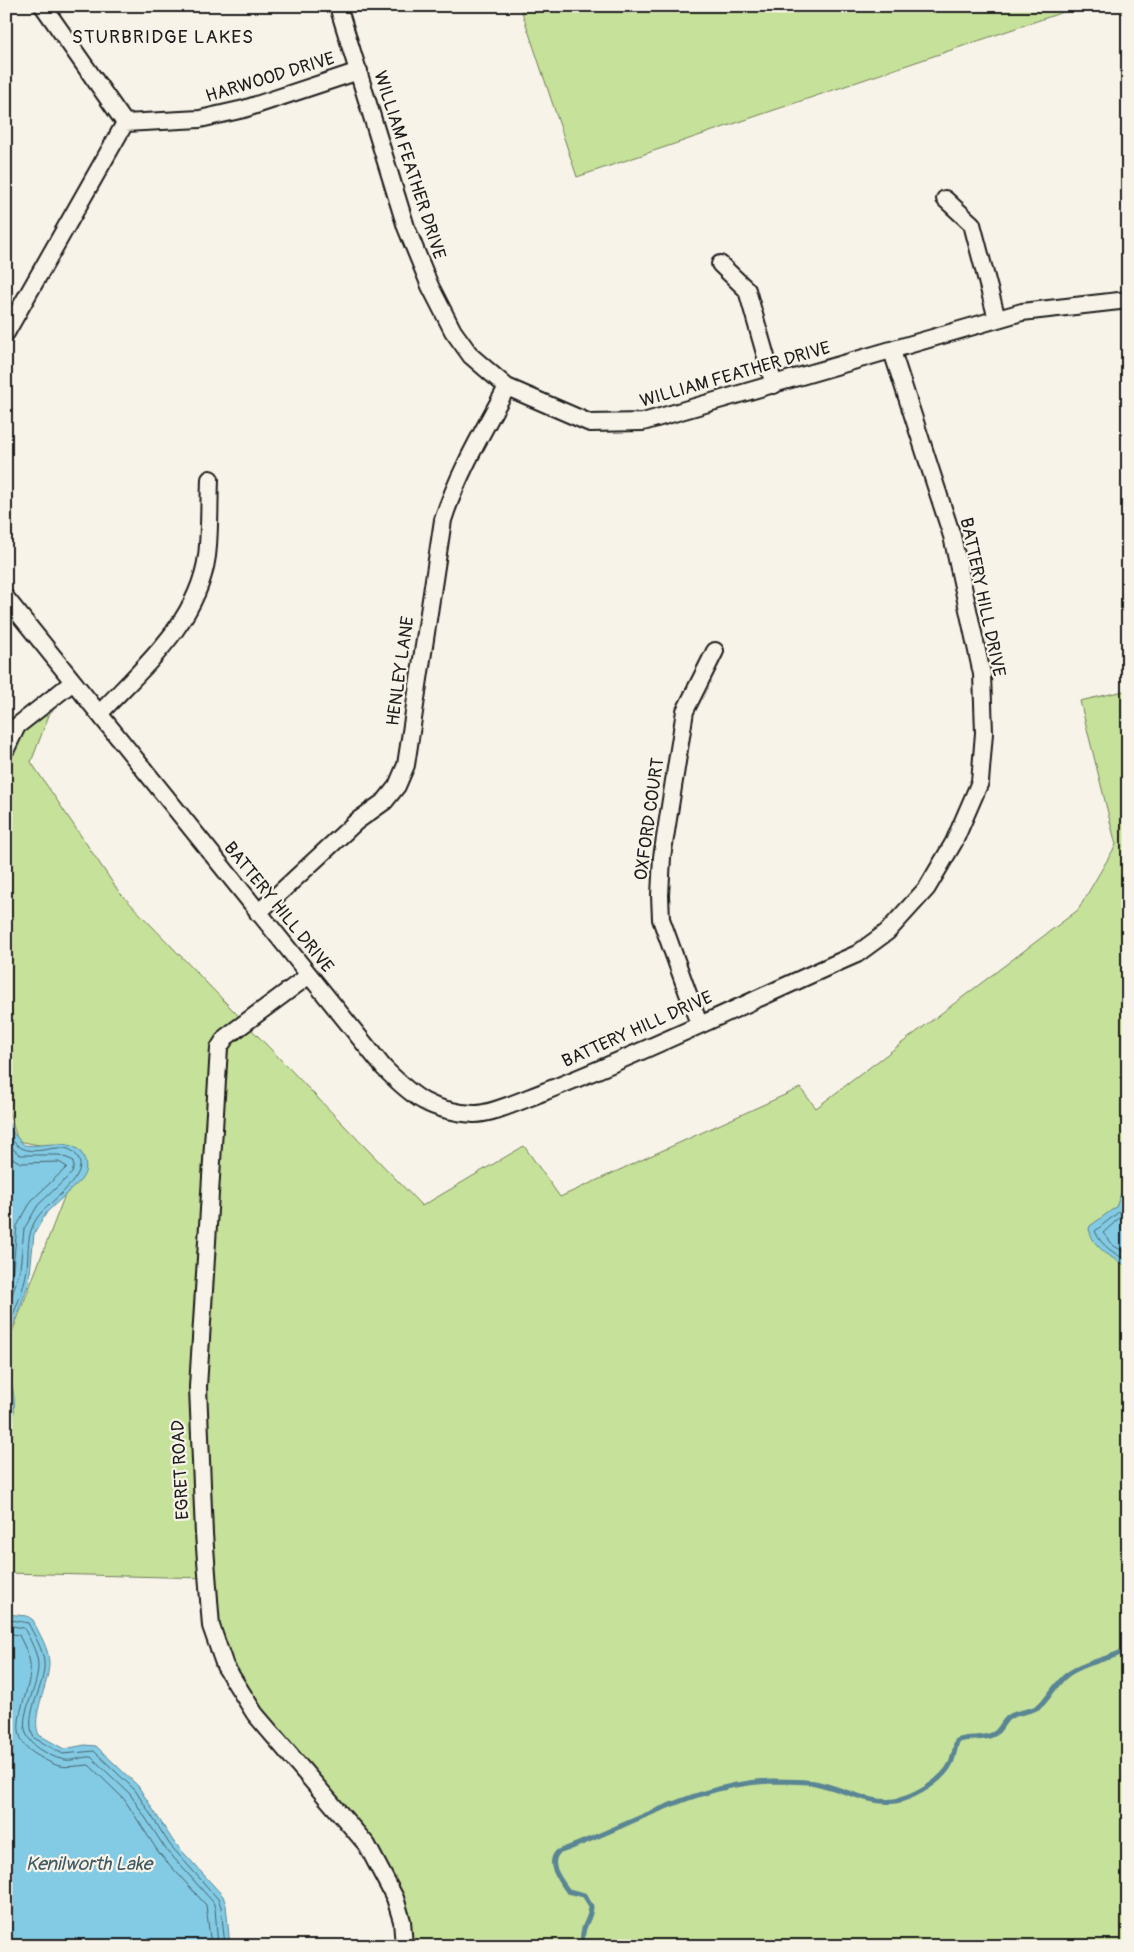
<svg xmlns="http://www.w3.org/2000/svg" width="1134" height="1952" font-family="Pangolin,sans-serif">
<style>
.green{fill:#c6e199;stroke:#717e5a}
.water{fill:#83cbe4;stroke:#5a8594}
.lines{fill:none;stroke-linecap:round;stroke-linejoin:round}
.shore{stroke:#45626c;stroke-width:1}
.stream{stroke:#5a8594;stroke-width:5}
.street-casing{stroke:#1c1c1c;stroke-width:20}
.street{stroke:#f7f3e8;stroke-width:16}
.labels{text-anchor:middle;stroke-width:4.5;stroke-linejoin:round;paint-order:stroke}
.street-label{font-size:18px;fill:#1c1c1c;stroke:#f7f3e8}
.neighbourhood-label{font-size:19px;letter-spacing:1px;fill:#1c1c1c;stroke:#f7f3e8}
.water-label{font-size:19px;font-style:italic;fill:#405962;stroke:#f7f3e8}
</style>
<rect width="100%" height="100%" fill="#f7f3e8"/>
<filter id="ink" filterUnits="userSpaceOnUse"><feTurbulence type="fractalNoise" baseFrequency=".02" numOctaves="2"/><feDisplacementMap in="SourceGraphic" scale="10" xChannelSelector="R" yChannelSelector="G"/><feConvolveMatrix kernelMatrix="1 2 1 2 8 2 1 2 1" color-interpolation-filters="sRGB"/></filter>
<g filter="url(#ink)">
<path class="green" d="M520 6H1081L577 177Z
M1128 690V1946H407L404 1908 220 1660 208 1578 6 1573V1348L81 1153 18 1141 6 1104V747L51 710 31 762 119 892 422 1206 524 1146 560 1197 800 1088 816 1108 1078 910 1116 845 1080 701Z"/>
<path class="water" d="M6 1118 14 1134 24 1145C43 1148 78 1134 85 1161 87 1169 85 1174 81 1180L47 1212 34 1234 29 1283 6 1345Z
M1128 1175V1267C1112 1258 1093 1248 1089 1229L1090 1226 1116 1207Z
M6 1368C19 1401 15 1415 6 1448Z
M6 1614 27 1616 33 1620C39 1634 49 1648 49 1663 49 1685 30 1717 39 1735L64 1749 85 1745 96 1746 138 1786 173 1841 223 1896 226 1905 230 1946H6Z"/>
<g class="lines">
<path class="shore" d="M6 1130C26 1173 60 1132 77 1156 92 1176 47 1202 37 1218 26 1234 29 1250 27 1269 24 1290 15 1311 6 1330
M6 1143 20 1155H59L72 1160 74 1166 72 1173 38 1205 24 1229 20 1269 6 1315
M6 1155 21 1163 59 1162 67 1167 32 1200 17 1226 13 1268 6 1295
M1128 1195 1120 1211 1095 1231C1101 1246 1114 1253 1128 1261
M1128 1210 1103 1233 1114 1246 1128 1254
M6 1619 28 1623C34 1635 43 1649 44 1662 46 1687 22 1714 34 1738L63 1754 94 1751 135 1790 170 1845 218 1899 221 1907 225 1946
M6 1625 24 1628C29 1638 37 1651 38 1664 39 1697 4 1728 43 1751 49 1754 55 1758 61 1759 72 1763 81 1756 91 1757L130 1794 165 1848 213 1902 215 1908 218 1946
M6 1633 19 1635C23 1644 29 1654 30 1664 33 1695 0 1732 35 1754 62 1770 60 1767 89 1765L124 1799 159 1853 206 1905 211 1946"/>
<path class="stream" d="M583 1946C580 1924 591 1922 591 1906L584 1895 568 1891C561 1881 546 1864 558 1852 628 1827 696 1783 773 1781 787 1781 802 1781 815 1783 842 1788 874 1807 900 1800 918 1795 943 1780 951 1763 954 1756 955 1748 957 1741 969 1735 982 1741 994 1734 1001 1730 1002 1722 1009 1717 1020 1710 1034 1713 1043 1703 1052 1693 1057 1682 1068 1674 1087 1661 1109 1660 1128 1649"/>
<g class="street-casing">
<path id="street" d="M43 6 125 123 200 119 244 109 359 71
M338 6 406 227 430 286 453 331 471 356 507 387 590 423 643 422 1022 312 1128 300
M945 199 972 224 997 319
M720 264 747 290 774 385
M6 333 125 123
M6 598 384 1068C414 1098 430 1111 474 1114 491 1115 529 1097 546 1091 651 1050 754 999 857 954L887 932 927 888 954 842 980 782 984 733 982 674 952 536 892 351
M99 714C142 668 198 622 207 556 210 531 209 505 210 479
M6 749 17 726 73 682
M258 913 357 821 385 801 397 786 406 765 443 520C458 473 484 430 507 387
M308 976 226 1037 219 1048 198 1387 204 1534 211 1626 225 1666 255 1714 367 1845 395 1898 402 1921 404 1946
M699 1024 661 919 660 895 662 857 685 711 715 651"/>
</g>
<use href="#street" class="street"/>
</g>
</g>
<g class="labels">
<g class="street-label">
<text transform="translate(270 77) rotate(-17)" y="6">HARWOOD DRIVE</text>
<text transform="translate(410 165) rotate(72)" y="6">WILLIAM FEATHER DRIVE</text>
<text transform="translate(735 374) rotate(-16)" y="6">WILLIAM FEATHER DRIVE</text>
<text transform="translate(983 597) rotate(78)" y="6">BATTERY HILL DRIVE</text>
<text transform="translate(400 671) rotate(-82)" y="6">HENLEY LANE</text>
<text transform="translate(649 819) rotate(-82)" y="6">OXFORD COURT</text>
<text transform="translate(279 907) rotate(51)" y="6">BATTERY HILL DRIVE</text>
<text transform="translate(637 1029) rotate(-24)" y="6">BATTERY HILL DRIVE</text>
<text transform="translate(180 1470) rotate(-93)" y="6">EGRET ROAD</text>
</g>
<g class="neighbourhood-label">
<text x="163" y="43">STURBRIDGE LAKES</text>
</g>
<g class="water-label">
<text x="89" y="1870">Kenilworth Lake</text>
</g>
</g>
<rect width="1134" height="1952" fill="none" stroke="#f7f3e8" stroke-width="25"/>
<rect x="12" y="12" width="1109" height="1927" fill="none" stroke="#1c1c1c" stroke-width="2" filter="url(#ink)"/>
</svg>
